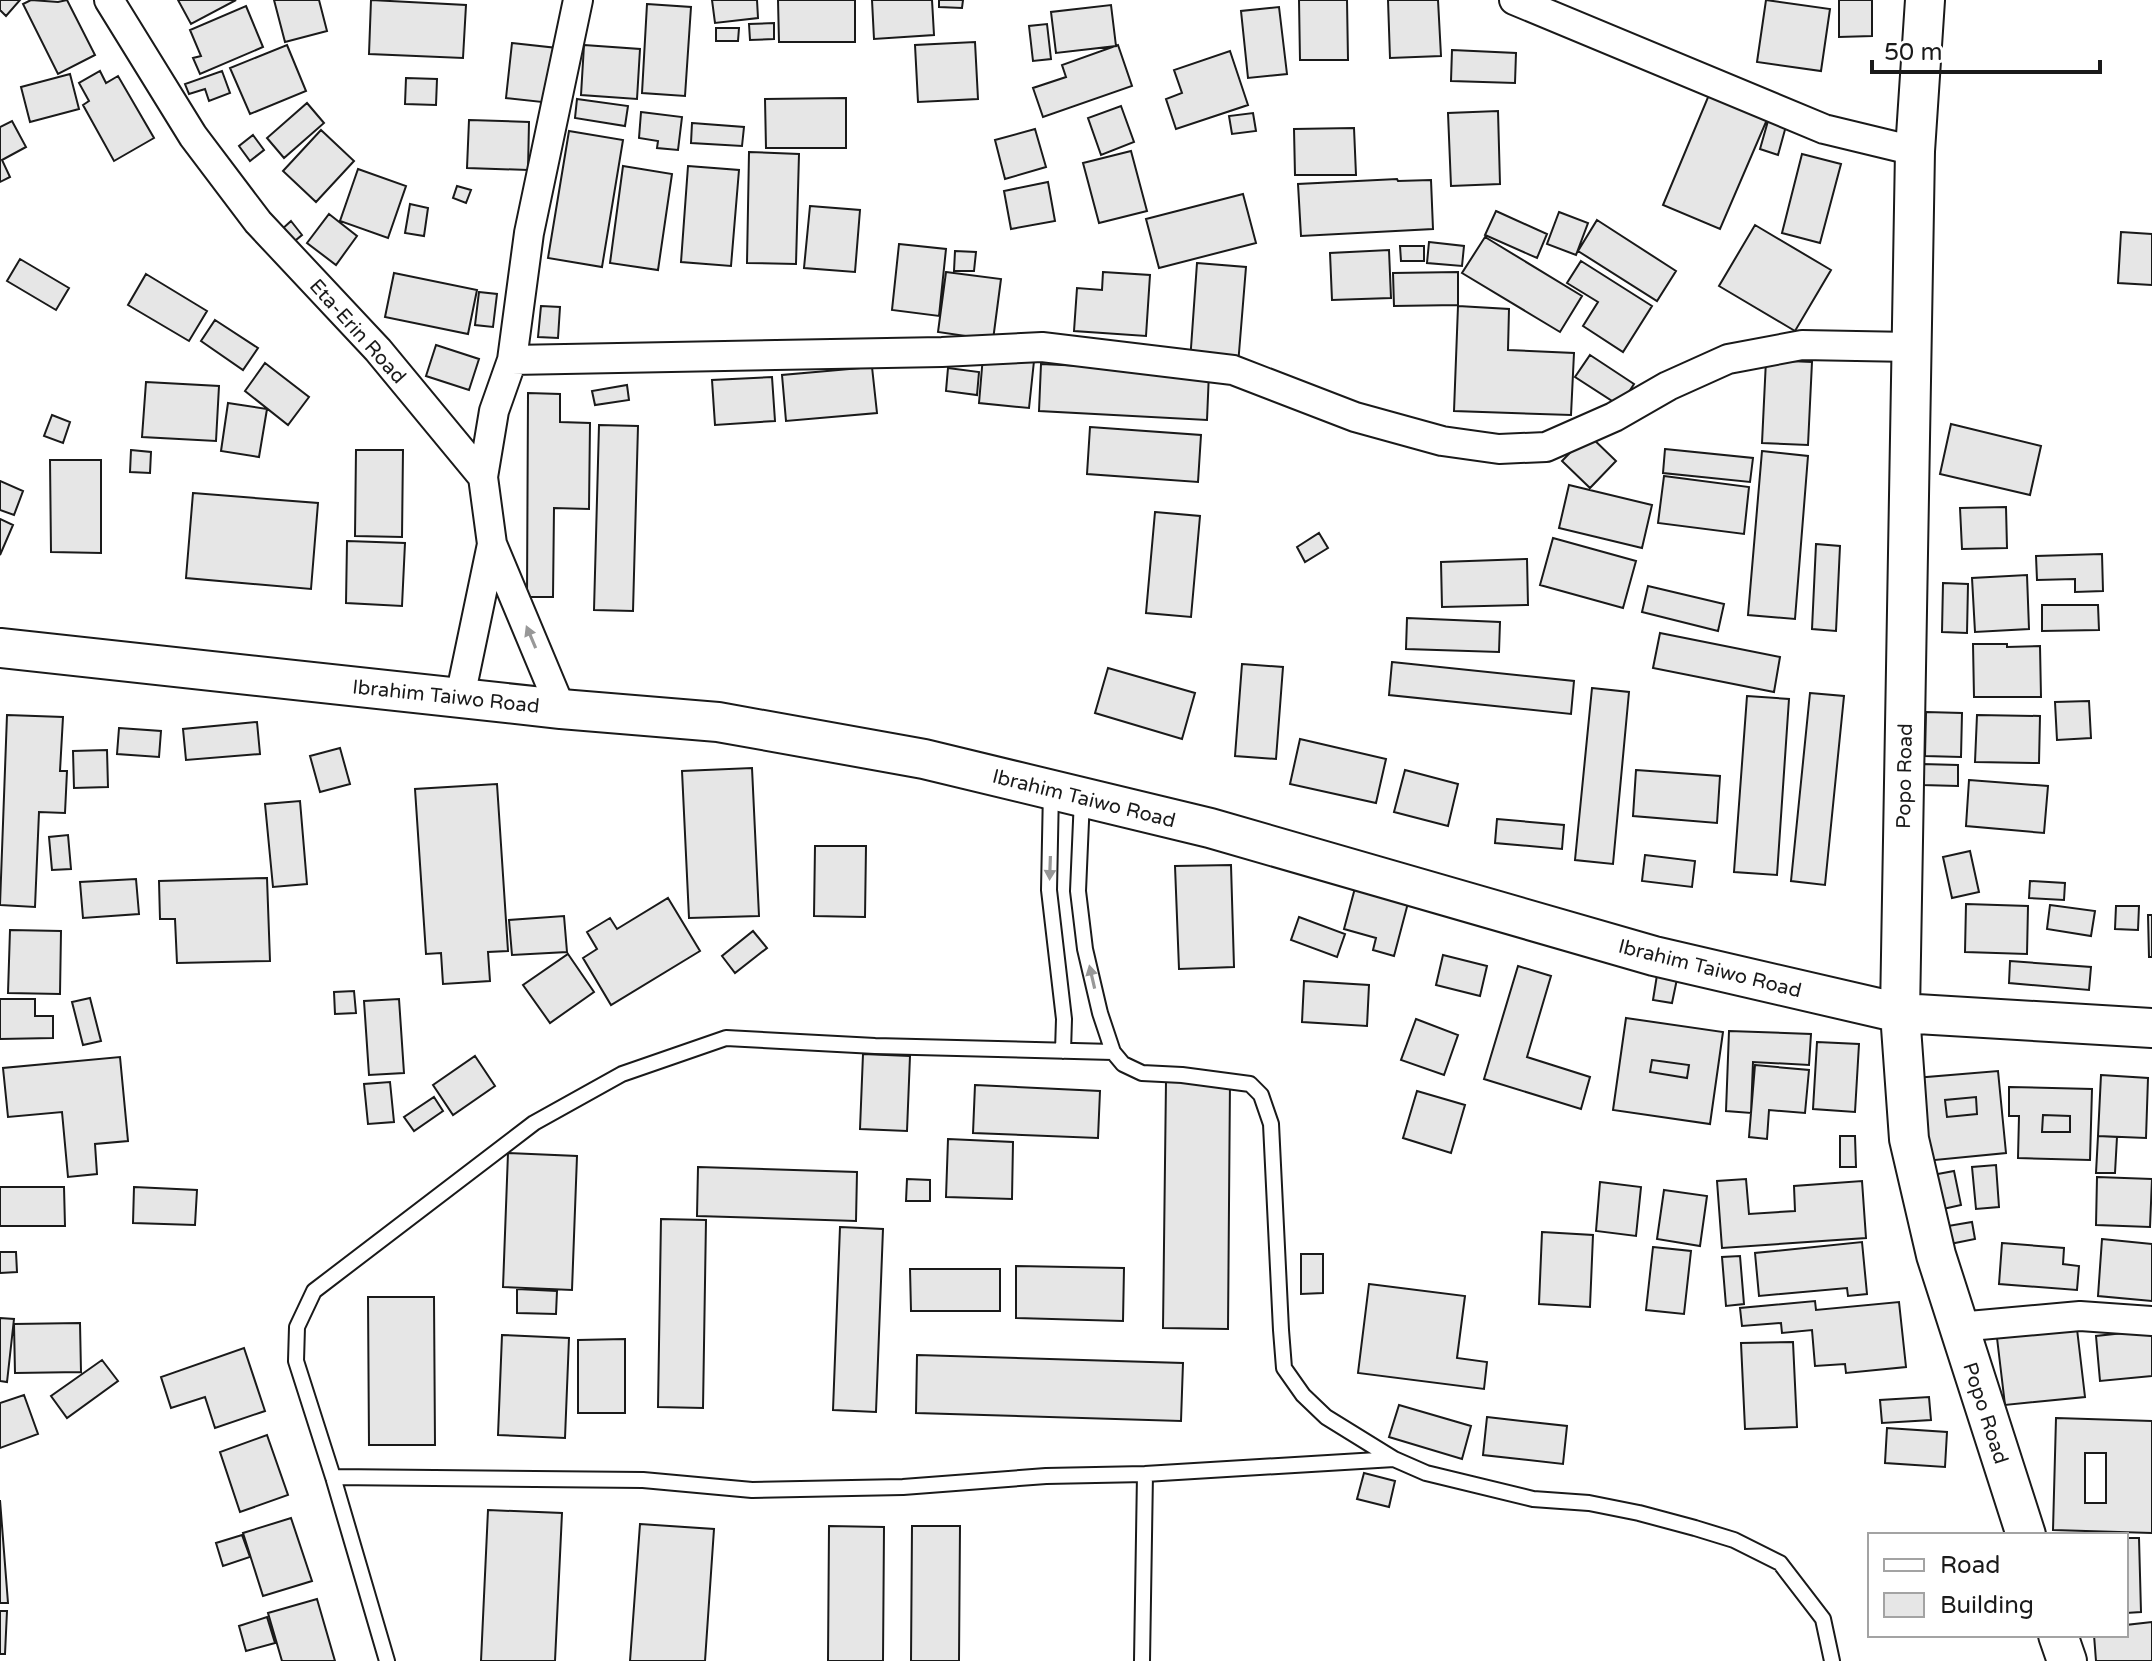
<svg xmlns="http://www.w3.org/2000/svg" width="2152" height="1661" font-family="'Varela Round',sans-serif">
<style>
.building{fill:#e6e6e6;stroke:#1a1a1a;stroke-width:2;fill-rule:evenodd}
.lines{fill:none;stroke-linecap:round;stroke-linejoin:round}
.service-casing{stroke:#1a1a1a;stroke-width:18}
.minor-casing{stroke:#1a1a1a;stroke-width:32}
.secondary-casing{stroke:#1a1a1a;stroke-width:42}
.service{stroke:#fff;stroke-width:14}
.minor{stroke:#fff;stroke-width:28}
.secondary{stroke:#fff;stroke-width:38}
.oneway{fill:#989898}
.labels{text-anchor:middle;stroke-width:6;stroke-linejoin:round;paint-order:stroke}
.street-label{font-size:20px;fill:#1a1a1a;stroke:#fff}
</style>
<rect width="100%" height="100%" fill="#fff"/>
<path class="building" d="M0 0H20L6 16 0 10Z
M31 0 58 2 67 0 95 55 58 74 23 4Z
M178 0H236L191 24Z
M274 0H319L327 31 285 42Z
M371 0 466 5 463 58 369 54Z
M712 0H757L758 18 715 23Z
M778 0H855V42H779Z
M872 0H932L934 35 874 39Z
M939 0H963L962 8 939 7Z
M1299 0H1347L1348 60H1300Z
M1388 0H1438L1441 56 1390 58Z
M1766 0 1830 9 1821 71 1757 62Z
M1839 0H1872V36L1839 37Z
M647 4 691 7 685 96 642 93Z
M1111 5 1116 46 1056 53 1051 12Z
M246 6 263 47 200 74 193 58 201 56 190 30Z
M1279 7 1287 74 1248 78 1241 11Z
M774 23V39L750 40 749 24Z
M1047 24 1051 59 1033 61 1029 26Z
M716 28H739L738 41H716Z
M975 42 978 99 918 102 915 45Z
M512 43 557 48 551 103 506 98Z
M287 45 306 91 250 114 230 68Z
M584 45 640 49 637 99 581 95Z
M1118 45 1132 86 1043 117 1033 88 1066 77 1062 65Z
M1452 50 1516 53 1515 83 1451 81Z
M1230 51 1248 105 1176 129 1166 99 1182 93 1174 70Z
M100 71 106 83 118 76 154 138 114 161 83 105 89 101 79 83Z
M222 71 230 93 209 101 205 89 189 94 185 84Z
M70 74 79 109 30 122 21 87Z
M406 78 437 79 436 105 405 104Z
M1711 90 1769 115 1720 229 1663 205Z
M846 98V148H766L765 99Z
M577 99 628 106 625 126 575 118Z
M307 103 324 123 284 158 267 138Z
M1121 106 1134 142 1101 155 1088 118Z
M1498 111 1500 184 1451 186 1448 113Z
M641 112 682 117 678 150 657 148 658 141 639 138Z
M1253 113 1256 131 1232 134 1229 116Z
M469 120 529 122 528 170 467 168Z
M12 121 26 147 2 160 10 177 0 182V127Z
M1768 121 1786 126 1778 155 1760 149Z
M692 123 744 127 742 146 691 143Z
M1354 128 1356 175H1295L1294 129Z
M1035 129 1046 167 1005 179 995 140Z
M321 130 354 161 316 202 283 171Z
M569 131 623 140 602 267 548 258Z
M253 135 264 150 250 161 239 146Z
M1131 151 1147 211 1099 223 1083 163Z
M749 152 799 154 796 264 747 263Z
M1802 154 1841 164 1820 243 1782 233Z
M623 166 672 174 658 270 610 263Z
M688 166 739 170 731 266 681 262Z
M358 169 406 186 388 238 340 221Z
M1397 179 1398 181 1431 180 1433 229 1301 236 1298 184Z
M1048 182 1055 221 1011 229 1004 191Z
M457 186 471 190 466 203 453 198Z
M1243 194 1256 243 1159 268 1146 219Z
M410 204 428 208 424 236 405 233Z
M810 206 860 210 855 272 804 268Z
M1496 211 1547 234 1537 258 1485 235Z
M1559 212 1588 223 1576 255 1547 244Z
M329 214 357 236 336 265 307 243Z
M1597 220 1676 271 1657 301 1578 251Z
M291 221 302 235 291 244 280 231Z
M1755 225 1831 270 1795 331 1719 286Z
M2121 232 2152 234V285L2118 283Z
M1485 237 1582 296 1560 332 1462 273Z
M1429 242 1464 246 1462 266 1427 263Z
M899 244 946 249 939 316 892 310Z
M1400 246H1424V261H1401Z
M1389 250 1391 298 1332 300 1330 253Z
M955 251 976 252 974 271H954Z
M20 259 69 288 56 310 7 281Z
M1581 261 1652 306 1623 352 1583 326 1598 302 1567 283Z
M1197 263 1246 267 1238 365 1190 362Z
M946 272 1001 279 993 340 938 332Z
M1103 272 1150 275 1146 336 1074 331 1077 288 1102 290Z
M1458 272V305L1394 306 1393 273Z
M394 273 477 290 468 334 385 317Z
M146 274 207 311 189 341 128 305Z
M479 292 497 294 493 327 475 325Z
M541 306 560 307 558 338 538 337Z
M1458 306 1509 309 1508 350 1574 353 1571 415 1454 411Z
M215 320 258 348 243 370 201 341Z
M436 345 479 359 469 390 426 376Z
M1590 355 1634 384 1620 406 1575 377Z
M983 356 1034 361 1029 408 979 403Z
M1766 360 1812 362 1808 445 1762 443Z
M265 363 309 397 288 425 245 391Z
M1041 364 1209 372 1207 420 1039 411Z
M872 367 877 413 786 421 782 375Z
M948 368 979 372 977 395 946 391Z
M772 377 775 421 715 425 712 380Z
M146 382 219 386 216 441 142 437Z
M627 385 629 400 595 405 592 391Z
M528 393 560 394V422L590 423 589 509 554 508 553 597H527Z
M228 403 267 409 259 457 221 451Z
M52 415 70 422 63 443 44 436Z
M1951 424 2041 446 2030 495 1940 474Z
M599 425 638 426 633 611 594 610Z
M1090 427 1201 435 1198 482 1087 474Z
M1588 434 1616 461 1590 488 1562 461Z
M1665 449 1753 458 1750 482 1663 473Z
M131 450 151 452 150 473 130 472Z
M356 450H403L402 537 355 536Z
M1762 451 1808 456 1795 619 1748 615Z
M50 460H101V553L51 552Z
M1664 476 1749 487 1744 534 1658 523Z
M0 481 23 491 14 515 0 510Z
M1569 485 1652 505 1642 548 1559 528Z
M193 493 318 503 311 589 186 578Z
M2006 507 2007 548 1962 549 1960 508Z
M1155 512 1200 516 1191 617 1146 613Z
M0 519 13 525 0 555Z
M1319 533 1328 548 1305 562 1297 547Z
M1553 538 1636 561 1623 608 1540 585Z
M347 541 405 543 402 606 346 603Z
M1816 544 1840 546 1836 631 1812 629Z
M2102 554 2103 591 2075 592V579L2037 580 2036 556Z
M1527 559 1528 605 1442 607 1441 562Z
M2027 575 2029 629 1975 632 1972 578Z
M1943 583 1968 584 1967 633 1942 632Z
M1648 586 1724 604 1718 631 1642 612Z
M2042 605H2098L2099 630 2042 631Z
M1407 618 1500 622 1499 652 1406 649Z
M1660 633 1780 657 1774 692 1653 668Z
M1973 644H2007V647L2040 646 2041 697H1974Z
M1392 662 1574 681 1571 714 1389 695Z
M1242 664 1283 667 1276 759 1235 756Z
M1108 668 1195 693 1182 739 1095 713Z
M1592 688 1629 692 1613 864 1575 860Z
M1810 693 1844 696 1825 885 1791 881Z
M1747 696 1789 699 1777 875 1734 872Z
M2089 701 2091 738 2057 740 2055 702Z
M1926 712 1962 713 1961 757 1925 756Z
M7 715 63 717 60 771H67L65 813 39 812 35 907 0 905Z
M1977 715 2040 716 2039 763 1975 762Z
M257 722 260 754 186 760 183 729Z
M119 728 161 731 159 757 117 754Z
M1300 739 1386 759 1376 803 1290 784Z
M340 748 350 784 320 792 310 756Z
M107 750 108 787 74 788 73 751Z
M1922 764 1958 765V786L1922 785Z
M752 768 759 916 689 918 682 771Z
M1405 770 1458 784 1448 826 1394 812Z
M1636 770 1720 776 1717 823 1633 816Z
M1969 780 2048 786 2044 833 1966 826Z
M497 784 508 951 488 952 490 981 443 984 441 953 426 954 415 789Z
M300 801 307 884 273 887 265 804Z
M1497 819 1564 825 1562 849 1495 843Z
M68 835 71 869 52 870 49 837Z
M815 846H866L865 917 814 916Z
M1970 851 1979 892 1952 898 1943 857Z
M1645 855 1695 861 1692 887 1642 881Z
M1231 865 1234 967 1179 969 1175 866Z
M267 878 270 961 177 963 175 919H160L159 881Z
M136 879 139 914 83 918 80 882Z
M2030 881 2065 883 2064 900 2029 898Z
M1355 888 1408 903 1394 956 1373 950 1376 938 1344 929Z
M668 898 700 951 611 1005 583 958 597 949 587 932 610 918 617 929Z
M1966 904 2028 906 2027 954 1965 952Z
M2050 905 2095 911 2091 936 2047 929Z
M2116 906H2139L2138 930 2115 929Z
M2148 915H2152V957H2149Z
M564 916 567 952 512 955 509 920Z
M1299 917 1345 934 1337 957 1291 940Z
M10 930 61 931 60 994 8 993Z
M753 931 767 948 735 973 722 956Z
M568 954 594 992 550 1023 523 985Z
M1443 955 1487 966 1480 996 1436 985Z
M2010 961 2091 967 2089 990 2009 983Z
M1518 966 1551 976 1527 1057 1590 1077 1581 1109 1484 1079Z
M1657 975 1677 979 1672 1003 1653 1000Z
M1304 981 1369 985 1367 1026 1302 1022Z
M354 991 356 1013 335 1014 334 992Z
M90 998 101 1041 83 1045 72 1002Z
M0 999H35V1016H53V1038L0 1039Z
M399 999 404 1073 369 1075 364 1001Z
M1626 1018 1723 1032 1710 1124 1613 1110ZM1652 1060 1689 1065 1687 1078 1650 1072Z
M1416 1019 1458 1035 1444 1075 1401 1060Z
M1729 1031 1811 1034 1809 1065 1753 1062 1751 1113 1726 1111Z
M1817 1042 1859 1044 1855 1112 1813 1109Z
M863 1054 910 1056 907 1131 860 1129Z
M475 1056 495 1086 453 1115 433 1085Z
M120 1057 128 1141 95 1144 97 1174 68 1177 62 1112 8 1117 3 1068Z
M1652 1060 1689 1065 1687 1078 1650 1072Z
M1755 1065 1809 1070 1805 1113 1769 1110 1767 1139 1749 1137Z
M1998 1071 2006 1153 1925 1161 1915 1078ZM1976 1097 1977 1114 1947 1117 1945 1100Z
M2101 1075 2148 1078 2146 1138 2098 1136Z
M1166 1081H1230L1228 1329 1163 1328Z
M390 1082 394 1122 368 1124 364 1084Z
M975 1085 1100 1091 1098 1138 973 1133Z
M2009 1087 2092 1089 2090 1160 2018 1158 2019 1116H2009ZM2043 1115 2070 1116V1132H2042Z
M1417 1091 1465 1105 1451 1153 1403 1138Z
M434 1097 443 1111 414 1131 404 1117Z
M1976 1097 1977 1114 1947 1117 1945 1100Z
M2043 1115 2070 1116V1132H2042Z
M1840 1136H1855L1856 1167H1840Z
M2098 1136 2117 1137 2115 1173H2096Z
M948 1139 1013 1142 1012 1199 946 1197Z
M508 1153 577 1156 572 1290 503 1287Z
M1996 1165 1999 1207 1976 1209 1972 1167Z
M698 1167 857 1172 856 1221 697 1216Z
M1954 1171 1961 1205 1934 1211 1927 1176Z
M2097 1177 2152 1179 2150 1227 2096 1225Z
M907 1179 930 1180V1201H906Z
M1746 1179 1749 1214 1795 1211 1794 1186 1862 1181 1866 1238 1722 1248 1717 1181Z
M1600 1182 1641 1187 1636 1236 1596 1231Z
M0 1187H64L65 1226H0Z
M134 1187 197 1190 195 1225 133 1223Z
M1664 1190 1707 1196 1700 1246 1657 1239Z
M661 1219 706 1220 703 1408 658 1407Z
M1972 1222 1975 1239 1945 1245 1942 1227Z
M840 1227 883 1229 876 1412 833 1410Z
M1542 1232 1593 1235 1590 1307 1539 1304Z
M2102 1239 2152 1244V1301L2098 1296Z
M1862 1242 1867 1294 1848 1296 1847 1288 1759 1296 1755 1253Z
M2002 1243 2064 1248 2063 1264 2079 1266 2077 1290 1999 1284Z
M1653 1247 1691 1251 1684 1314 1646 1310Z
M0 1252H16L17 1272 0 1273Z
M1301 1254H1323V1293L1301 1294Z
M1740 1256 1744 1304 1726 1306 1722 1257Z
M1016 1266 1124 1268 1123 1321 1016 1318Z
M910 1269H1000V1311H911Z
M1369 1284 1465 1296 1457 1358 1487 1362 1484 1389 1358 1373Z
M517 1289 557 1291 556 1314 517 1313Z
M368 1297H434L435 1445H369Z
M1815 1301 1816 1310 1899 1302 1906 1367 1846 1373 1845 1364 1815 1366 1812 1330 1782 1333 1781 1323 1742 1326 1740 1308Z
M0 1318 14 1319 7 1382 0 1381Z
M80 1323 81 1372 15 1373 14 1324Z
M2077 1329 2085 1397 2005 1405 1997 1338Z
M2152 1330V1376L2100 1381 2096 1336Z
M502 1335 569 1338 565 1438 498 1435Z
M625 1339V1413H578V1340Z
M1793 1342 1797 1427 1745 1429 1741 1343Z
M244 1348 265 1411 215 1428 205 1397 171 1408 161 1377Z
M917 1355 1183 1363 1181 1421 916 1413Z
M102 1360 118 1381 67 1418 51 1396Z
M24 1395 38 1434 0 1448V1403Z
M1929 1397 1931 1420 1882 1423 1880 1400Z
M1399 1405 1471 1426 1462 1459 1389 1437Z
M1487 1417 1567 1426 1563 1464 1483 1455Z
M2056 1418 2152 1421V1533L2053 1530ZM2085 1453H2106V1503H2085Z
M1887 1428 1947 1432 1945 1467 1885 1463Z
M267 1435 288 1495 240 1512 220 1452Z
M1364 1473 1395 1481 1389 1507 1357 1499Z
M0 1500 8 1603H0Z
M488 1510 562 1513 555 1661H481Z
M291 1518 312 1581 263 1596 243 1533Z
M640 1524 714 1529 705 1661H630Z
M829 1526 884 1527 883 1661H828Z
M912 1526H960L959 1661H911Z
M242 1535 250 1557 223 1566 216 1543Z
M2126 1538H2139L2141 1612 2126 1613Z
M317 1599 335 1661H282L268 1613Z
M0 1611H7L5 1654H0Z
M267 1617 275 1643 246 1651 239 1626Z
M2152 1622V1661H2096L2094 1635H2126V1625Z"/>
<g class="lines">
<g class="service-casing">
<path id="service" d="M1051 790 1049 890 1064 1019 1063 1051
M1082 798 1078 891 1085 949 1100 1013 1113 1052 1123 1064 1142 1073 1182 1075 1250 1084 1261 1095 1271 1124 1281 1330 1284 1368 1303 1395 1326 1417 1394 1459 1426 1473 1533 1499 1589 1503 1639 1513 1695 1528 1734 1540 1780 1563 1823 1619 1832 1661
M333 1477 643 1480 752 1490 903 1487 1046 1476 1145 1474 1394 1459
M387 1661 333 1477 296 1361 297 1327 314 1291 534 1123 622 1074 726 1038 875 1046 1113 1052
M1142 1661 1145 1474"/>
</g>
<g class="minor-casing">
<path id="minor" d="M109 0 193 136 258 222 378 350 483 477 492 544 460 697
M1514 0 1824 129 1915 151
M512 360 942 352 1042 347 1233 370 1355 417 1442 441 1499 449 1546 447 1614 417 1668 386 1728 359 1802 345 1911 347
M483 477 494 411 512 360 529 233 578 0
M492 544 561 709
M1958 1327 2080 1316 2152 1321"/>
</g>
<g class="secondary-casing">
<path id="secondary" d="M1925 0 1915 151 1900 1013 1909 1139 1936 1255 2026 1535
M0 648 561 709 718 722 924 759 1210 828 1654 956 1900 1013 2152 1028
M2058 1635 2067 1661"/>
</g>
<use href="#service" class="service"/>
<use href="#minor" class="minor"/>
<use href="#secondary" class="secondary"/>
</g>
<defs><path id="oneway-solid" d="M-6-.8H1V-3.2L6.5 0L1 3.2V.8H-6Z" transform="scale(2)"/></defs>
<g class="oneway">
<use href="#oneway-solid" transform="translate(531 637) rotate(-113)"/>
<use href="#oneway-solid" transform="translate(1050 868) rotate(92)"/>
<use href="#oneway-solid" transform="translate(1092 977) rotate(-103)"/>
</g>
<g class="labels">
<g class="street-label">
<text transform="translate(358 331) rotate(48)" y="7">Eta-Erin Road</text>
<text transform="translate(446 696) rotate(6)" y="7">Ibrahim Taiwo Road</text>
<text transform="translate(1904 776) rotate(-89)" y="7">Popo Road</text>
<text transform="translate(1084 798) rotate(14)" y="7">Ibrahim Taiwo Road</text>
<text transform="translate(1710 968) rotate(14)" y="7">Ibrahim Taiwo Road</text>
<text transform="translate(1986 1413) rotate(72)" y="7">Popo Road</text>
</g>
</g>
<rect x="1868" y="1533" width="260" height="104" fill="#ffffff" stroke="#a3a3a3" stroke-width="2"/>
<rect x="1884" y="1559" width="40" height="12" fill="#ffffff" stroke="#a3a3a3" stroke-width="2"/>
<text x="1940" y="1573" font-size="24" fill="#1a1a1a">Road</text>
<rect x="1884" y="1593" width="40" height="24" fill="#e6e6e6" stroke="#a3a3a3" stroke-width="2"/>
<text x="1940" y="1613" font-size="24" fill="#1a1a1a">Building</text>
<path d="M1872 60v12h228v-12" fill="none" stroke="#1a1a1a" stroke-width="4"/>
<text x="1884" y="60" font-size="24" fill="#1a1a1a" stroke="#ffffff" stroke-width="6" paint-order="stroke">50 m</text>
</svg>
